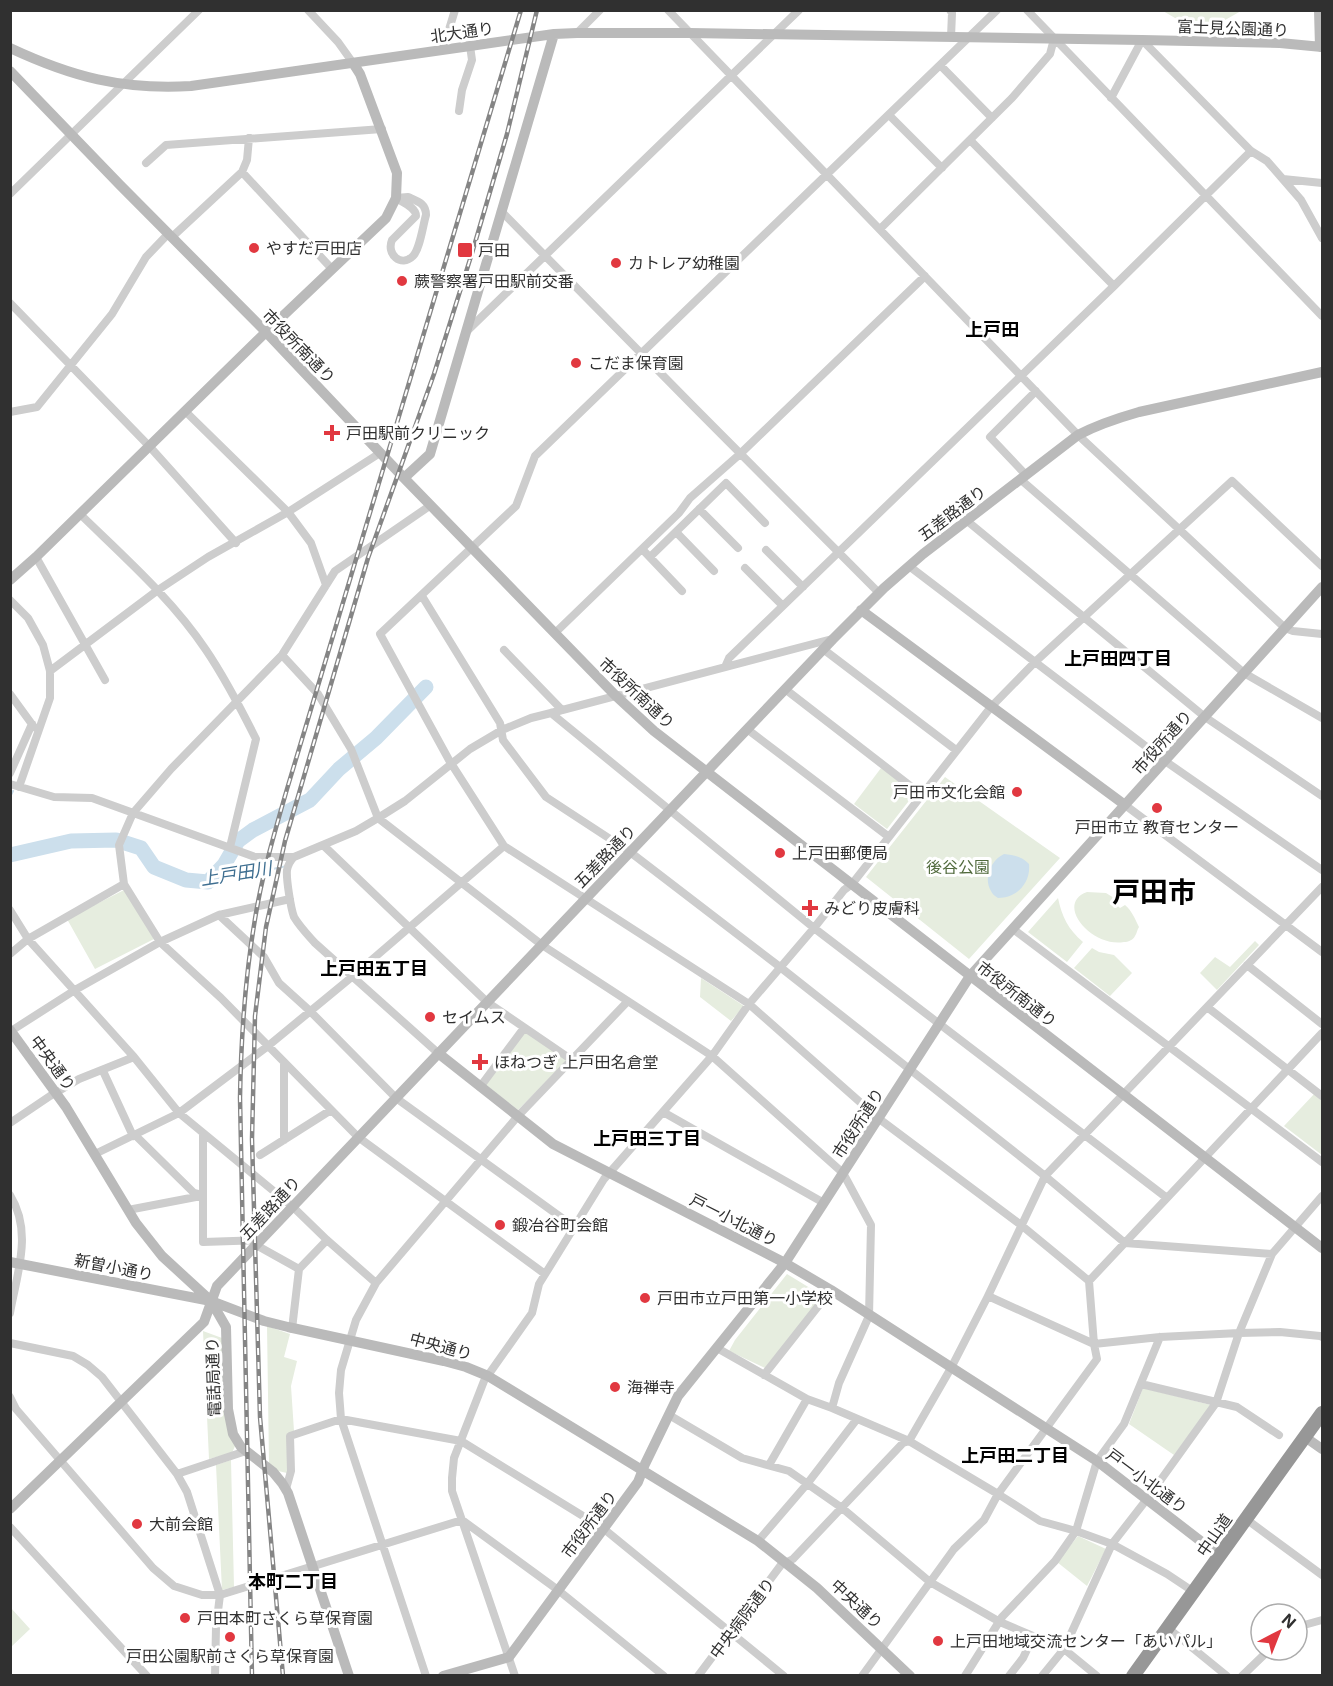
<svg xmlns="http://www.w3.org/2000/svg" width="1333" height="1686" font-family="Inter,'Noto Sans JP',sans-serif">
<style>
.green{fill:#e6eddf}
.water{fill:#ccdfec}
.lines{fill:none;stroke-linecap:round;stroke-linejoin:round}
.stream{stroke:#ccdfec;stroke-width:2}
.river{stroke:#ccdfec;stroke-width:15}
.street{stroke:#cdcdcd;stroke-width:8}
.secondary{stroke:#bababa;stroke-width:10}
.highway{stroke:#979797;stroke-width:14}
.rail-casing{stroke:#858585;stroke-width:4.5}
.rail{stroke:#fff;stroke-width:2;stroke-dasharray:7;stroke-linecap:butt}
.poi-dot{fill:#e13840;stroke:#fff;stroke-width:2}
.labels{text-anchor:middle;stroke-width:6;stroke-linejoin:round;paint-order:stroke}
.street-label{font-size:16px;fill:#303030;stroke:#fff}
.poi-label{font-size:16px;fill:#303030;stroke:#fff;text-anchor:start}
.park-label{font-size:16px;fill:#526b3e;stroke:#fff}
.neighbourhood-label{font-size:18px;font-weight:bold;fill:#000;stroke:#fff}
.water-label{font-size:18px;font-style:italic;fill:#3f6f91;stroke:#fff}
.town-label{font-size:28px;font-weight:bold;fill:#000;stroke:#fff}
</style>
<rect width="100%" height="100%" fill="#fff"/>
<path class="green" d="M1163 11H1241L1218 24 1175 18Z
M881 768 915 793 887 829 854 804Z
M945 777 1060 858 969 959 866 877Z
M124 890 154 939 95 969 67 919Z
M1087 892 1106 893 1114 898 1112 901 1120 908 1125 905C1132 911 1135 919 1139 927 1137 930 1137 933 1135 936 1133 940 1128 942 1124 942 1092 948 1054 904 1087 892Z
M1058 898C1062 917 1068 929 1083 942L1067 962 1028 932Z
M1255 941 1259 945 1217 990 1200 973 1215 957 1230 967Z
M1092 948 1099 952 1114 955 1132 973 1110 996 1074 968Z
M701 978 744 1006 731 1021 700 997Z
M525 1031 567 1060 518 1110 485 1084Z
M1316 1092 1322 1098V1155L1284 1126Z
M787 1274 823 1296 765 1368 729 1351 735 1340Z
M267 1326 290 1334 284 1357 297 1361 291 1386 294 1431 287 1434V1473L278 1471 269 1463Z
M203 1331 222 1338 235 1446 232 1453 209 1459Z
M1143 1388 1211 1405 1174 1455 1129 1424Z
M231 1460 234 1587 222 1590 216 1465Z
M1078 1536 1106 1549 1087 1586 1057 1562Z
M11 1608 30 1629 11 1647Z"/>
<path class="water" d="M1004 854C1014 855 1021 856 1029 864 1031 883 1017 898 998 898 995 896 992 894 991 891 983 878 991 860 1004 854Z"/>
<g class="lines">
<path class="stream" d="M10 797 13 791
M208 882 287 866"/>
<path class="river" d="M10 855 71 841 116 840 141 848 154 867 186 880 208 882 224 865 238 841 253 830 310 800 339 769 376 738 426 687"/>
<path class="street" d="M308 10 338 42 353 63
M668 10 1078 435 1285 628 1293 631 1322 634
M950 10 952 13 951 37
M997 10 535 456 516 506 380 634 449 760 504 846 749 1004 878 1118 1021 1225 1089 1281
M1027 10 1322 316
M577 33 600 10
M443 49 455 10
M941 66 992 118
M1111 98 1142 40 1251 151 1267 161 1301 200 1322 238
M459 111 462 90 472 60 470 46
M889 115 942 168
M970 140 1114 286
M146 163 166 145 382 129
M242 172 332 269
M1283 179 1322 183
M10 194 199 10
M408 197C417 201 426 203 426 215 423 225 420 249 413 256 401 268 386 254 392 240L416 216C416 207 403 203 396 198Z
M501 211 693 406 879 593
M880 229 1012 98 1050 54 1054 39
M172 237 242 172 247 160 249 138
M10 303 150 447 236 543
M467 331 799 10
M10 412 37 407 112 314 146 257 168 234
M186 412 288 512 311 543 326 585
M1026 475 990 437 1036 391
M1020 479 1244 673 1322 718
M431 505 335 571 282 655 171 769 133 813 119 845 124 884 160 942 221 998 358 1137 545 1274
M699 509 738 548
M80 514C124 557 172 599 206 650 225 678 241 709 256 739L230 847
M966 520 1205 717 1322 796
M676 532 714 571
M642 549 682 591
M766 550 803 587
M36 557 105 680
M650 557 726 483 765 523
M909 566 1165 761 1322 870
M745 568 783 606
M422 596 500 723 503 740 546 797 630 852 780 967 1045 1176 1125 1243 1272 1254
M10 600 28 618 43 645 50 671V698L19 787
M555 633 679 513 690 498 740 454 925 276
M823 649 956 750
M504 650 562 710
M282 655 318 694 351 749 378 818 542 945 712 1056 843 1173 871 1225 869 1316 839 1383 832 1408
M725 667 729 658 1114 286 1251 151
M50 671 158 590 208 557 288 512 380 453
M785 689 922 795
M10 694 34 727
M551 713 814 928 1167 1198
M747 729 889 837
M10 773 32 724
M10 784 54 797 92 798 255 857H294L356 831 378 818 405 801 470 749 502 730 531 718 551 713 832 639
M1125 805 1322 952
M323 845 487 1002 572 1060
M294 857C290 861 288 865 287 870 286 879 291 909 294 917 300 927 307 934 315 943L438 1053
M10 910 28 939 134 1057 179 1113 293 1207 327 1240 376 1283
M219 915 264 957 279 983 310 1011 396 1098 573 1226
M1013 929 1322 1162
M10 954 28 939 124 884
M1247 965 1322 1024
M1207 1007 1322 1096
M11 1031 75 990 160 942 219 915 290 899
M284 1062V1140
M103 1071 133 1136
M480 1087 524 1028
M663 1112 824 1203
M10 1123 50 1096 79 1079 134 1057
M203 1133V1242L261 1240
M135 1135 194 1193 202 1195
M95 1154 179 1113 268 1046 353 976 504 846
M260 1155 331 1110
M10 1195C33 1232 17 1273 10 1313
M128 1210 201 1196
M256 1245 299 1269 292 1329
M299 1269 327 1240
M988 1296 1094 1344 1160 1337 1239 1333 1280 1332 1320 1336 1322 1337
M10 1343 73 1356 88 1365 102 1377 177 1474 187 1492 220 1595 216 1627 215 1676
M717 1348 807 1399 832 1408 909 1441 998 1494 1040 1521 1076 1531 1112 1544 1167 1574 1194 1592
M764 1375 831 1290
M1141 1384 1237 1407 1279 1435
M10 1397 16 1409 153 1568 174 1586 202 1595H220L462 1520 558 1590 664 1676
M669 1415 742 1458 789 1471 842 1508 930 1582 1000 1622 1064 1649 1097 1676
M769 1465 807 1399
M177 1474 246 1451
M286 1489 291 1471 290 1436 341 1419 461 1441 604 1529 784 1676
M1246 1519 1322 1575
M10 1527 147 1676
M758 1541 807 1484 857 1419
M1297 1627 1322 1620
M1168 1628 1227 1676
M426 1676 341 1419 339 1393 341 1370 356 1320 376 1283 518 1116 627 1002
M515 1676 452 1491V1478L454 1458 484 1381 532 1313 539 1284 604 1179 712 1056 749 1004 814 928 844 890 852 884 991 707 1035 662 1232 481 1322 566
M698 1676 781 1565 793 1559 903 1443 909 1441 951 1368 988 1296 1045 1176 1322 887
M862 1676 954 1549 984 1520 998 1494 1097 1359 1094 1344 1089 1281 1322 1033
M965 1676 1002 1617 1055 1561 1076 1531 1097 1461 1124 1424 1160 1337
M1009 1676 1023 1658 1033 1637
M1042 1676 1064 1649 1112 1544 1147 1499 1216 1403 1239 1333 1272 1254 1322 1196
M1242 1676 1269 1650"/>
<path class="secondary" d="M1319 10 1320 47
M10 48C72 77 122 90 191 86L470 46 554 34 577 33H690L1142 40 1280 43 1322 47
M10 71 120 185 266 332 404 478 615 695 654 731 1322 1248
M404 478 430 454 554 34
M10 580 36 557 266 332 386 218 396 198 397 173 360 74 353 63
M861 610 1125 805
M10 1030 66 1107 136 1223 162 1256 211 1301 264 1321 288 1327 444 1361 466 1367 488 1376 758 1541 817 1588 910 1676
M438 1053 553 1144 785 1263 831 1290 1097 1461 1220 1556
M10 1262 211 1301
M211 1301 226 1327 228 1409 233 1434 241 1447 273 1472 282 1483 288 1493 349 1676
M1305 1437 1322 1449
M10 1509 204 1322 217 1286 833 639 884 588 923 554 1078 435C1097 425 1118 418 1139 412L1322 372
M443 1676 509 1657 638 1482 645 1464 678 1396 785 1263 970 976 1322 587"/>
<path class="highway" d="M1133 1676 1322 1413"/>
<g class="rail-casing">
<path id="rail" d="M252 1676 240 1098C241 1038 245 978 255 919 262 875 275 831 287 789L521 10
M283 1676 260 1417 252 1139 255 1016 266 927 285 841 368 558 434 374 472 253 507 134 537 10"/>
</g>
<use href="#rail" class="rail"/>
</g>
<g class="poi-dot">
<circle cx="254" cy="248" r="6"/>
<rect x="457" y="242" width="16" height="16" rx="3"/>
<circle cx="616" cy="263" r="6"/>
<circle cx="402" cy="281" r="6"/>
<circle cx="576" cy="363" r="6"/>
<path d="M329 424h6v6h6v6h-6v6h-6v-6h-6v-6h6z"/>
<circle cx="1017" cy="792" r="6"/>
<circle cx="1157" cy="808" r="6"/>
<circle cx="780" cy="853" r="6"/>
<path d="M807 899h6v6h6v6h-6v6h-6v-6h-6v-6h6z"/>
<circle cx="430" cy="1017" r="6"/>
<path d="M477 1053h6v6h6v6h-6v6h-6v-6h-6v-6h6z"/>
<circle cx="500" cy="1225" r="6"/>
<circle cx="645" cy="1298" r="6"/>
<circle cx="615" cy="1387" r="6"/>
<circle cx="137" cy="1524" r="6"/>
<circle cx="185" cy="1618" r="6"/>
<circle cx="230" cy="1637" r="6"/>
<circle cx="938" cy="1641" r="6"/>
</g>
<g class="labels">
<g class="street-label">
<text transform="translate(1233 28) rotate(2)" y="6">富士見公園通り</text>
<text transform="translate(462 32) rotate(-8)" y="6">北大通り</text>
<text transform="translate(299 346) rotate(46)" y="6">市役所南通り</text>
<text transform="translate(952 513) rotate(-37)" y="6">五差路通り</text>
<text transform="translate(637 693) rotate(43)" y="6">市役所南通り</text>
<text transform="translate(1162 742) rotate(-48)" y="6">市役所通り</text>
<text transform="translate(605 856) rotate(-46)" y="6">五差路通り</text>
<text transform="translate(1017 994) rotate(38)" y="6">市役所南通り</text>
<text transform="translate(53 1063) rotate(54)" y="6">中央通り</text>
<text transform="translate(858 1123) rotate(-57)" y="6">市役所通り</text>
<text transform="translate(270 1208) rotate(-47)" y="6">五差路通り</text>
<text transform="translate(734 1220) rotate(27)" y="6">戸一小北通り</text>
<text transform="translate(114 1267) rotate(11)" y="6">新曽小通り</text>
<text transform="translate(441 1346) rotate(15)" y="6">中央通り</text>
<text transform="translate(213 1377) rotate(-92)" y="6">電話局通り</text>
<text transform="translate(1147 1481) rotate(37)" y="6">戸一小北通り</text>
<text transform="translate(589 1524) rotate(-53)" y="6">市役所通り</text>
<text transform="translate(1214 1535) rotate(-55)" y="6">中山道</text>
<text transform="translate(857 1604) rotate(43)" y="6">中央通り</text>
<text transform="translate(742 1618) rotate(-53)" y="6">中央病院通り</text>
</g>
<g class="poi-label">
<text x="266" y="254">やすだ戸田店</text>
<text x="478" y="256">戸田</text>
<text x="628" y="269">カトレア幼稚園</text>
<text x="414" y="287">蕨警察署戸田駅前交番</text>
<text x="588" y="369">こだま保育園</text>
<text x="346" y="439">戸田駅前クリニック</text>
<text x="1005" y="798" text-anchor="end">戸田市文化会館</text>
<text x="1157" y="833" text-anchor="middle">戸田市立 教育センター</text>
<text x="792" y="859">上戸田郵便局</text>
<text x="824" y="914">みどり皮膚科</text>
<text x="442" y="1023">セイムス</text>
<text x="494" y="1068">ほねつぎ 上戸田名倉堂</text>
<text x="512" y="1231">鍛冶谷町会館</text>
<text x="657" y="1304">戸田市立戸田第一小学校</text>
<text x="627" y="1393">海禅寺</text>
<text x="149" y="1530">大前会館</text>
<text x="197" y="1624">戸田本町さくら草保育園</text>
<text x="950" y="1647">上戸田地域交流センター「あいパル」</text>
<text x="230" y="1662" text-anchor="middle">戸田公園駅前さくら草保育園</text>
</g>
<g class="park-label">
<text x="958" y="873">後谷公園</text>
</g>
<g class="neighbourhood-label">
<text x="992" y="336">上戸田</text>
<text x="1118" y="665">上戸田四丁目</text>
<text x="374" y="975">上戸田五丁目</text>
<text x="647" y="1145">上戸田三丁目</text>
<text x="1015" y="1462">上戸田二丁目</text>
<text x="293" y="1588">本町二丁目</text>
</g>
<g class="water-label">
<text transform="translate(236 874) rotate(-9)" y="6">上戸田川</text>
</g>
<g class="town-label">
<text x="1154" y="902">戸田市</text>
</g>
</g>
<rect width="1333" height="1686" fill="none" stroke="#303030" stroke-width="24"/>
<g transform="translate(1279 1632) rotate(42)"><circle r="28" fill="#ffffff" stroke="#acacac" stroke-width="1.5"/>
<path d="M0-4.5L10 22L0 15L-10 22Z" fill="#e13840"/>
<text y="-9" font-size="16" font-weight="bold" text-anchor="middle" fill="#303030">N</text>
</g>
</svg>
